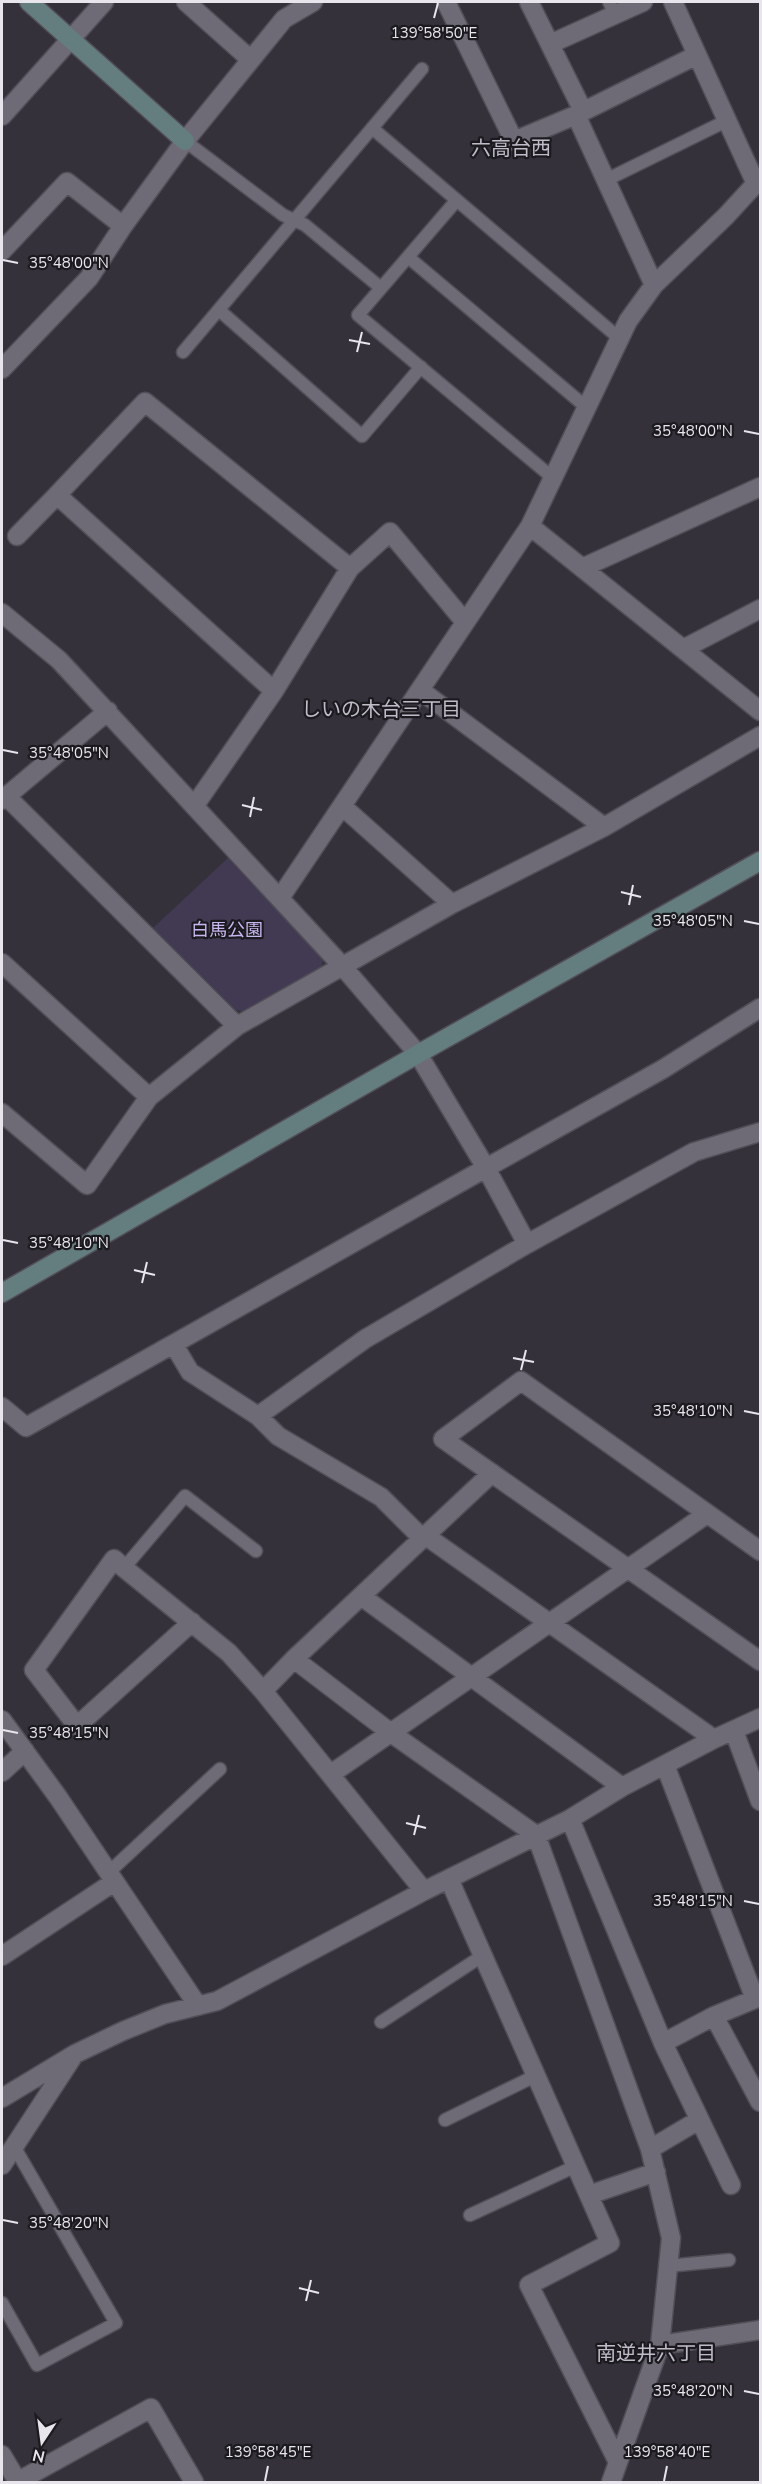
<svg xmlns="http://www.w3.org/2000/svg" width="762" height="2484" font-family="'Nunito Sans','Noto Sans JP',sans-serif">
<style>
.green{fill:#423a53}
.lines{fill:none;stroke-linecap:round;stroke-linejoin:round}
.lane-casing{stroke:#514e57;stroke-width:15}
.street-casing{stroke:#514e57;stroke-width:21}
.secondary-casing{stroke:#514e57;stroke-width:21}
.lane{stroke:#6e6b76;stroke-width:12}
.street{stroke:#6e6b76;stroke-width:18}
.secondary{stroke:#647e80;stroke-width:18}
.ticks{fill:none;stroke:#e8e6ec;stroke-width:2}
.labels{text-anchor:middle;stroke-width:4.5;stroke-linejoin:round;paint-order:stroke}
.park-label{font-size:18px;fill:#c7b5ef;stroke:#1b1a1f}
.neighbourhood-label{font-size:20px;fill:#c0bdc9;stroke:#1b1a1f}
.ticks-label{font-size:15px;text-anchor:middle;fill:#e8e6ec;stroke:#1b1a1f;stroke-width:4.5;stroke-linejoin:round;paint-order:stroke}
</style>
<rect width="100%" height="100%" fill="#34313b"/>
<path class="green" d="M228 858 323 959 321 968 247 1012 236 1010 153 928Z"/>
<g class="lines">
<g class="lane-casing">
<path id="lane" d="M609 2 615 14
M372 128 619 338
M185 141 283 215 305 225 381 288
M606 180 726 121
M456 201 358 315 553 478
M408 257 586 407
M219 310 362 436 421 367
M183 352 422 69
M124 1568 185 1496 256 1551
M108 1873 220 1769
M381 2022 482 1956
M445 2120 535 2076
M470 2215 576 2166
M668 2266 729 2260
M2 2303 37 2365 116 2323 15 2148"/>
</g>
<g class="street-casing">
<path id="street" d="M186 2 250 59
M446 2 514 141 576 115 697 55
M529 2 583 111
M673 2 756 184
M550 44 643 2
M576 115 654 285
M2 116 104 2
M2 251 67 182 123 226
M2 369 89 278 123 226 185 141 284 19 313 2
M530 526 760 711
M17 536 57 495
M582 568 760 487
M2 613 59 660 344 968 418 1054 486 1168 663 1069 760 1008
M683 649 760 609
M420 690 604 827
M274 691 57 495 145 402 350 568
M6 796 237 1026
M2 800 108 711
M195 805 274 691 350 568 390 532 465 622
M342 806 452 904
M280 898 530 526 628 321 654 285 726 216 760 179
M2 963 149 1097
M2 1113 87 1185 149 1097 237 1026 452 904 604 827 760 736
M174 1345 190 1372 258 1416 278 1436 381 1497 423 1539
M2 1407 26 1427 486 1168 527 1244
M258 1416 365 1339 527 1244 694 1152 760 1132
M426 1536 714 1739
M760 1551 521 1381 443 1439 760 1661
M361 1596 622 1787
M192 1622 77 1726 34 1670 114 1559 124 1568 229 1653 263 1691 424 1891
M294 1659 391 1733 536 1835 650 2149 671 2238 660 2345 611 2482
M263 1691 294 1659 492 1473
M2 1720 58 1797 198 2006
M734 1731 760 1801
M2 1772 25 1751
M331 1774 707 1514
M570 1819 663 2043 731 2185
M449 1879 610 2243 529 2285 617 2460
M2 1956 114 1882
M714 2016 760 2102
M663 2043 714 2016 755 1999 665 1765
M2 2098 75 2054 123 2031 165 2014 217 2001 424 1891 570 1819 622 1787 714 1739 760 1718
M650 2149 699 2120
M2 2165 72 2058
M589 2195 656 2172
M660 2345 760 2330
M2 2455 18 2482
M17 2482 151 2408 194 2482"/>
</g>
<g class="secondary-casing">
<path id="secondary" d="M29 2 185 141
M2 1293 418 1054 760 861"/>
</g>
<use href="#lane" class="lane"/>
<use href="#street" class="street"/>
<use href="#secondary" class="secondary"/>
</g>
<path class="ticks" d="M434 18 438 3M3 260 18 263M349 340 370 344M357 352 362 332M744 431 759 434M3 750 18 753M242 805 262 810M250 817 254 797M621 892 641 897M629 905 633 885M744 921 759 924M3 1240 18 1243M134 1270 155 1275M142 1283 147 1262M513 1358 534 1362M521 1370 526 1350M744 1411 759 1414M3 1730 18 1733M406 1823 426 1828M414 1835 419 1815M744 1901 759 1904M3 2220 18 2223M299 2288 319 2293M306 2301 311 2280M744 2391 759 2394M265 2481 268 2466M664 2481 667 2466"/>
<g class="labels">
<g class="park-label">
<text x="227" y="936">白馬公園</text>
</g>
<g class="neighbourhood-label">
<text x="511" y="155">六高台西</text>
<text x="381" y="716">しいの木台三丁目</text>
<text x="656" y="2360">南逆井六丁目</text>
</g>
</g>
<g class="ticks-label">
<text x="434" y="38">139°58'50"E</text>
<text x="69" y="268">35°48'00"N</text>
<text x="693" y="436">35°48'00"N</text>
<text x="69" y="758">35°48'05"N</text>
<text x="693" y="926">35°48'05"N</text>
<text x="69" y="1248">35°48'10"N</text>
<text x="693" y="1416">35°48'10"N</text>
<text x="69" y="1738">35°48'15"N</text>
<text x="693" y="1906">35°48'15"N</text>
<text x="69" y="2228">35°48'20"N</text>
<text x="693" y="2396">35°48'20"N</text>
<text x="268" y="2457">139°58'45"E</text>
<text x="667" y="2457">139°58'40"E</text>
</g>
<rect width="762" height="2484" fill="none" stroke="#e8e6ec" stroke-width="6"/>
<g transform="translate(42 2442) rotate(193)" stroke="#1b1a1f" stroke-width="4.5" paint-order="stroke">
<path d="M0-4.5L10 22L0 15L-10 22Z" fill="#e8e6ec"/>
<text y="-9" font-size="16" font-weight="bold" text-anchor="middle" fill="#e8e6ec">N</text>
</g>
</svg>
